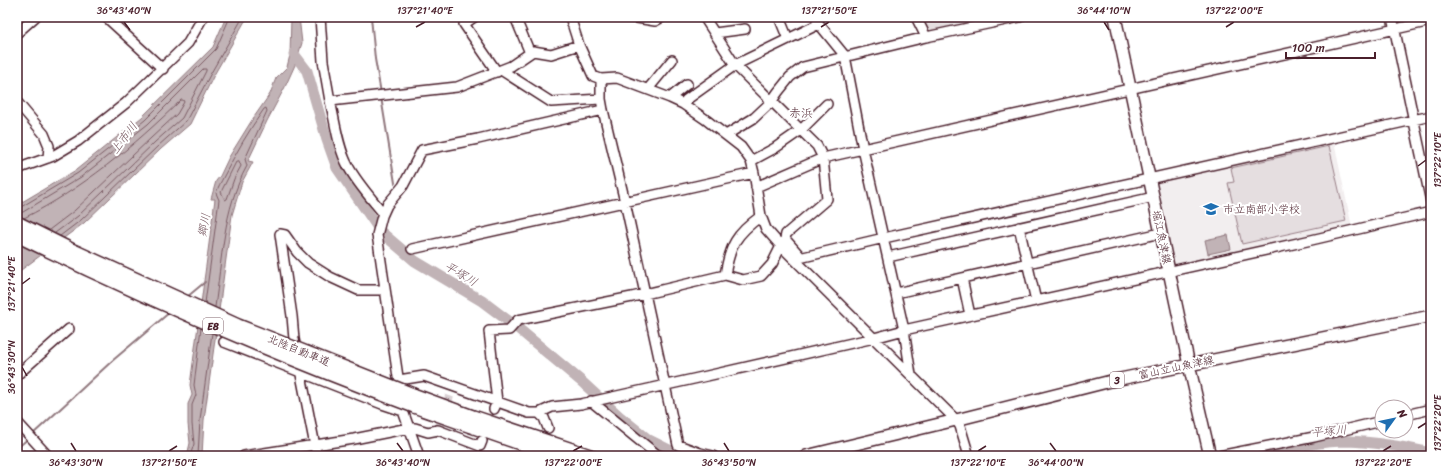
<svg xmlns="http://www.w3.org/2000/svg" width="1448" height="473" font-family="Sriracha,'Klee One',sans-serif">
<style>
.built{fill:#f2eeef}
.green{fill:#e5dee0;stroke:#987e86}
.water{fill:#c1b3b6;stroke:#91787e}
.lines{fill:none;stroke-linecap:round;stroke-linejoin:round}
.shore{stroke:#7a5a63;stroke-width:1}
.stream{stroke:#91787e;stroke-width:2}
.river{stroke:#c1b3b6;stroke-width:11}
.minor-tunnel{stroke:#dbd2d5;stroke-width:9;stroke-dasharray:9 4.5;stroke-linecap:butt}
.minor-casing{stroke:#4a1f2b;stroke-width:12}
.major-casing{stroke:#4a1f2b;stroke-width:14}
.highway-casing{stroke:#4a1f2b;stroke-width:16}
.minor{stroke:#fff;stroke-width:9}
.major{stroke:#fff;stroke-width:11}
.highway{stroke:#fff;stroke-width:13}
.highway-bridge-casing{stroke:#4a1f2b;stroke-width:16;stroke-linecap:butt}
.highway-bridge{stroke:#fff;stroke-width:13}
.ticks{fill:none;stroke:#4a1f2b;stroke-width:1.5}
.labels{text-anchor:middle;stroke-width:4;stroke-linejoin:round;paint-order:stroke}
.shield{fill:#fff;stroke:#80626b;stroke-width:1}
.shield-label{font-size:10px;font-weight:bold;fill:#4a1f2b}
.poi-label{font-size:11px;fill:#4a1f2b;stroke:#fff;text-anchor:start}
.street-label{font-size:11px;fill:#4a1f2b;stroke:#fff}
.neighbourhood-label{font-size:12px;fill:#4a1f2b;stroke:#fff}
.water-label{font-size:12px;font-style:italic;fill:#74535c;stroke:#fff}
.neatline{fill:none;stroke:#4a1f2b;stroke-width:1.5}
.ticks-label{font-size:10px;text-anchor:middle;fill:#4a1f2b}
</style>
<rect width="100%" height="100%" fill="#fff"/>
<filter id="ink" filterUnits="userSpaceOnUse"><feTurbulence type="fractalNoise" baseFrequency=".025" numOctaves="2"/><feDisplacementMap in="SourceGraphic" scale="8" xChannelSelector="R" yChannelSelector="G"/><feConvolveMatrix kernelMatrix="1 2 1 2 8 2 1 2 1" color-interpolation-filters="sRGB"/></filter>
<g filter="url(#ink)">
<path class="built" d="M1334 142 1352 227 1171 267 1155 181Z"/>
<path class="green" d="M921 17H973L975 23 928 35Z
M1329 146 1346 221 1242 244 1228 183 1234 182 1231 168Z"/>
<path class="water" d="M226 17H250L245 21 214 75 190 124 161 149 84 223 17 273V205L76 170 142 117 213 47Z
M291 17H299L302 43 295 65 285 87 267 121 248 161 253 162 242 182 232 215 204 420 202 456H187L190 443 188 424V404L192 395 190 385 215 199H211L216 181 220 176 229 157 252 120 270 94 276 78 287 67 290 55Z
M1228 235 1231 249 1208 254 1205 240Z"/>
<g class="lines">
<path class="shore" d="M239 161 241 166 234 179 227 199 225 200 221 192 236 162Z
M17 208 21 207 78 173 145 120 216 49 230 17
M17 213 23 212 81 177 148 124 203 69H206V71L182 118 155 142 78 216 55 233
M24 218C82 189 134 146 181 100H183L184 102 177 114 151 138 74 211 49 230
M60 236 81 220 158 146 186 121 211 73 243 17
M205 303 219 200 216 193C218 187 221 182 224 176 236 153 249 130 264 109L266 108 267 111 245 159 247 166C223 209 222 260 215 307
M190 456 194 444 192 424V405L196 395 194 385 201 328
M198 456 200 420 212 333"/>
<path class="stream" d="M371 17 375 59 381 93
M381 97 395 183
M187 297 205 282
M32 435 112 361 170 312
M17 448 29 438"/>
<path class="river" d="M294 54 307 71 327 140 337 168 381 232 415 261 482 301 514 325 581 381 619 416 649 440 671 451 688 456
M1253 456C1284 449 1317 441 1348 441 1376 442 1404 447 1431 453"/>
<path class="minor-tunnel" d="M438 430 453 386"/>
<g class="minor-casing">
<path id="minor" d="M106 17 163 69
M320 17 323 61 330 101 457 87 511 66 533 51 551 54 579 45
M474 17 464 24 497 72
M515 17 530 53
M570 17 579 45 593 76 601 79 617 78 670 98 683 104 705 119 741 147 751 161 754 173 761 216 766 229 781 246 956 420 960 426 969 456
M631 17 655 21 662 17
M704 17 735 65 817 146 823 158 1431 21
M779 17 788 39
M816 17 819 24 845 56 863 149 904 330 911 375
M916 17 926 37
M1392 17 1431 202
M17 33 35 17
M715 33 745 29
M501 70 551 102 601 99
M601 79V99L603 110 625 202 678 445 700 453 713 456
M648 89 672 60
M670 98 687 84
M330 101C335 121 338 148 348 166 357 183 371 198 383 213
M17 102 44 134 49 146 48 158
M683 104 686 100 735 65 819 24
M726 135 754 118 771 102 778 92 790 77 803 67 926 37 1020 17
M751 161 775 148 801 130 827 104
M17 169 53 156 78 141 126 103 188 43 203 17
M756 187 823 158 827 199 786 234 785 239 800 256
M1019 227 1036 301
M412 249 754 173
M888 257 1154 197
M795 259 884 238 1431 116
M725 275 743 280 761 276 772 264 781 246
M962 278 970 315
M896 293 1161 233
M224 342 382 404 403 411
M17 375 69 329
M399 380 424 376 529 413H539L552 407 581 404 698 378 874 338 904 330 1307 241 1431 212
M591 401 656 454 661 456
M494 409 497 402 489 331 509 330 518 320 632 297 725 275C730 245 736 234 761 216
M539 413 544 418 548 428
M1406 415 1431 409
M17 422 48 456
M244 456 354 439 409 428H415L428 432 438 430 480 446 482 441
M317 456 294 339 292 316 280 234 285 235 297 252 308 263 330 277 358 290H385
M419 456 403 411 378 241 377 235 382 216 387 205 403 186 422 150 478 139 603 110
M1219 456 1314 437 1382 421"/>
</g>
<g class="major-casing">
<path id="major" d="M1115 17 1189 365 1210 456
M806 456 956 420 1115 380 1431 316"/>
</g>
<g class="highway-casing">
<path id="highway" d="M413 395 473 417 590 456
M414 406 557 456"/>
</g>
<use href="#minor" class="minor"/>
<use href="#major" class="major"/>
<use href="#highway" class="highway"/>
<g class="highway-bridge-casing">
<path id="highway-bridge" d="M17 223 71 250 238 326 413 395
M17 235C147 299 278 355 414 406"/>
</g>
<use href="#highway-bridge" class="highway-bridge"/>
</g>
</g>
<path class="ticks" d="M124 22 130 30M1104 22 1109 30M416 27 425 22M821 27 829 22M1226 27 1234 22M1418 166 1426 160M22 284 30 278M22 367 27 376M1418 428 1426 423M71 443 76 451M397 443 403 451M724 443 729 451M1050 443 1056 451M169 451 177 446M573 451 582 446M978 451 986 446M1383 451 1391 446"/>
<defs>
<g id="school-bare" transform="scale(1.2)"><path d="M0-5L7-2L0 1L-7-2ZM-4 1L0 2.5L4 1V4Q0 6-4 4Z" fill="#1f6fb2" stroke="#fff" stroke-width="2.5" paint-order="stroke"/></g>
</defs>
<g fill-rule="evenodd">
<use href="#school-bare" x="1211" y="209"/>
</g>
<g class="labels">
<g class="shield">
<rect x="203" y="318" width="20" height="16" rx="3"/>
<rect x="1110" y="372" width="14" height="16" rx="3"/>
</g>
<g class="shield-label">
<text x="213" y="330">E8</text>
<text x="1117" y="384">3</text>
</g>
<g class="poi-label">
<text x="1223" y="213">市立南部小学校</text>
</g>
<g class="street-label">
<text transform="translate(1162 237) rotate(78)" y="4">堀江魚津線</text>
<text transform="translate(299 350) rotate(22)" y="4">北陸自動車道</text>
<text transform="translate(1176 367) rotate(-12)" y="4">富山立山魚津線</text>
</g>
<g class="neighbourhood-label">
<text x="801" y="117">赤浜</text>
</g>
<g class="water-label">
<text transform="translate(124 138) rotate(-53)" y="4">上市川</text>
<text transform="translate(204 225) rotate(-80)" y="4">郷川</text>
<text transform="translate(461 274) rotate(31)" y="4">平塚川</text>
<text transform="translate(1329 431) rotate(-5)" y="4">平塚川</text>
</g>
</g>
<rect width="1448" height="473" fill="none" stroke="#fff" stroke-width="44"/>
<g transform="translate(1394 419) rotate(57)"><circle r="19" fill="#ffffff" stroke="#b7a5aa"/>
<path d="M0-3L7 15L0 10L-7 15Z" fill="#1f6fb2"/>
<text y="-6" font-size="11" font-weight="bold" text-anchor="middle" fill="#4a1f2b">N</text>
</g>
<path d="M1286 52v6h89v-6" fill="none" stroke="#4a1f2b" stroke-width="2"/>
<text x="1292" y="52" font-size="12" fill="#4a1f2b" stroke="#ffffff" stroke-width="3" paint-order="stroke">100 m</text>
<rect x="22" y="22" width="1404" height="429" class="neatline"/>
<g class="ticks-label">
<text x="124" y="14">36°43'40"N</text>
<text x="425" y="14">137°21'40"E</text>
<text x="829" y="14">137°21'50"E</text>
<text x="1104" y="14">36°44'10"N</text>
<text x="1234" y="14">137°22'00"E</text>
<text transform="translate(1437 160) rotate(-90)" y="4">137°22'10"E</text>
<text transform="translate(11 284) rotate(-90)" y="4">137°21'40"E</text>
<text transform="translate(11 367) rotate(-90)" y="4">36°43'30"N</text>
<text transform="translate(1437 423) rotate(-90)" y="4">137°22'20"E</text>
<text x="76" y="466">36°43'30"N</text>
<text x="169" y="466">137°21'50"E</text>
<text x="403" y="466">36°43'40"N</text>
<text x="573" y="466">137°22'00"E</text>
<text x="729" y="466">36°43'50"N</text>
<text x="978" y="466">137°22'10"E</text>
<text x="1056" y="466">36°44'00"N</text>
<text x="1383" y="466">137°22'20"E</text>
</g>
</svg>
